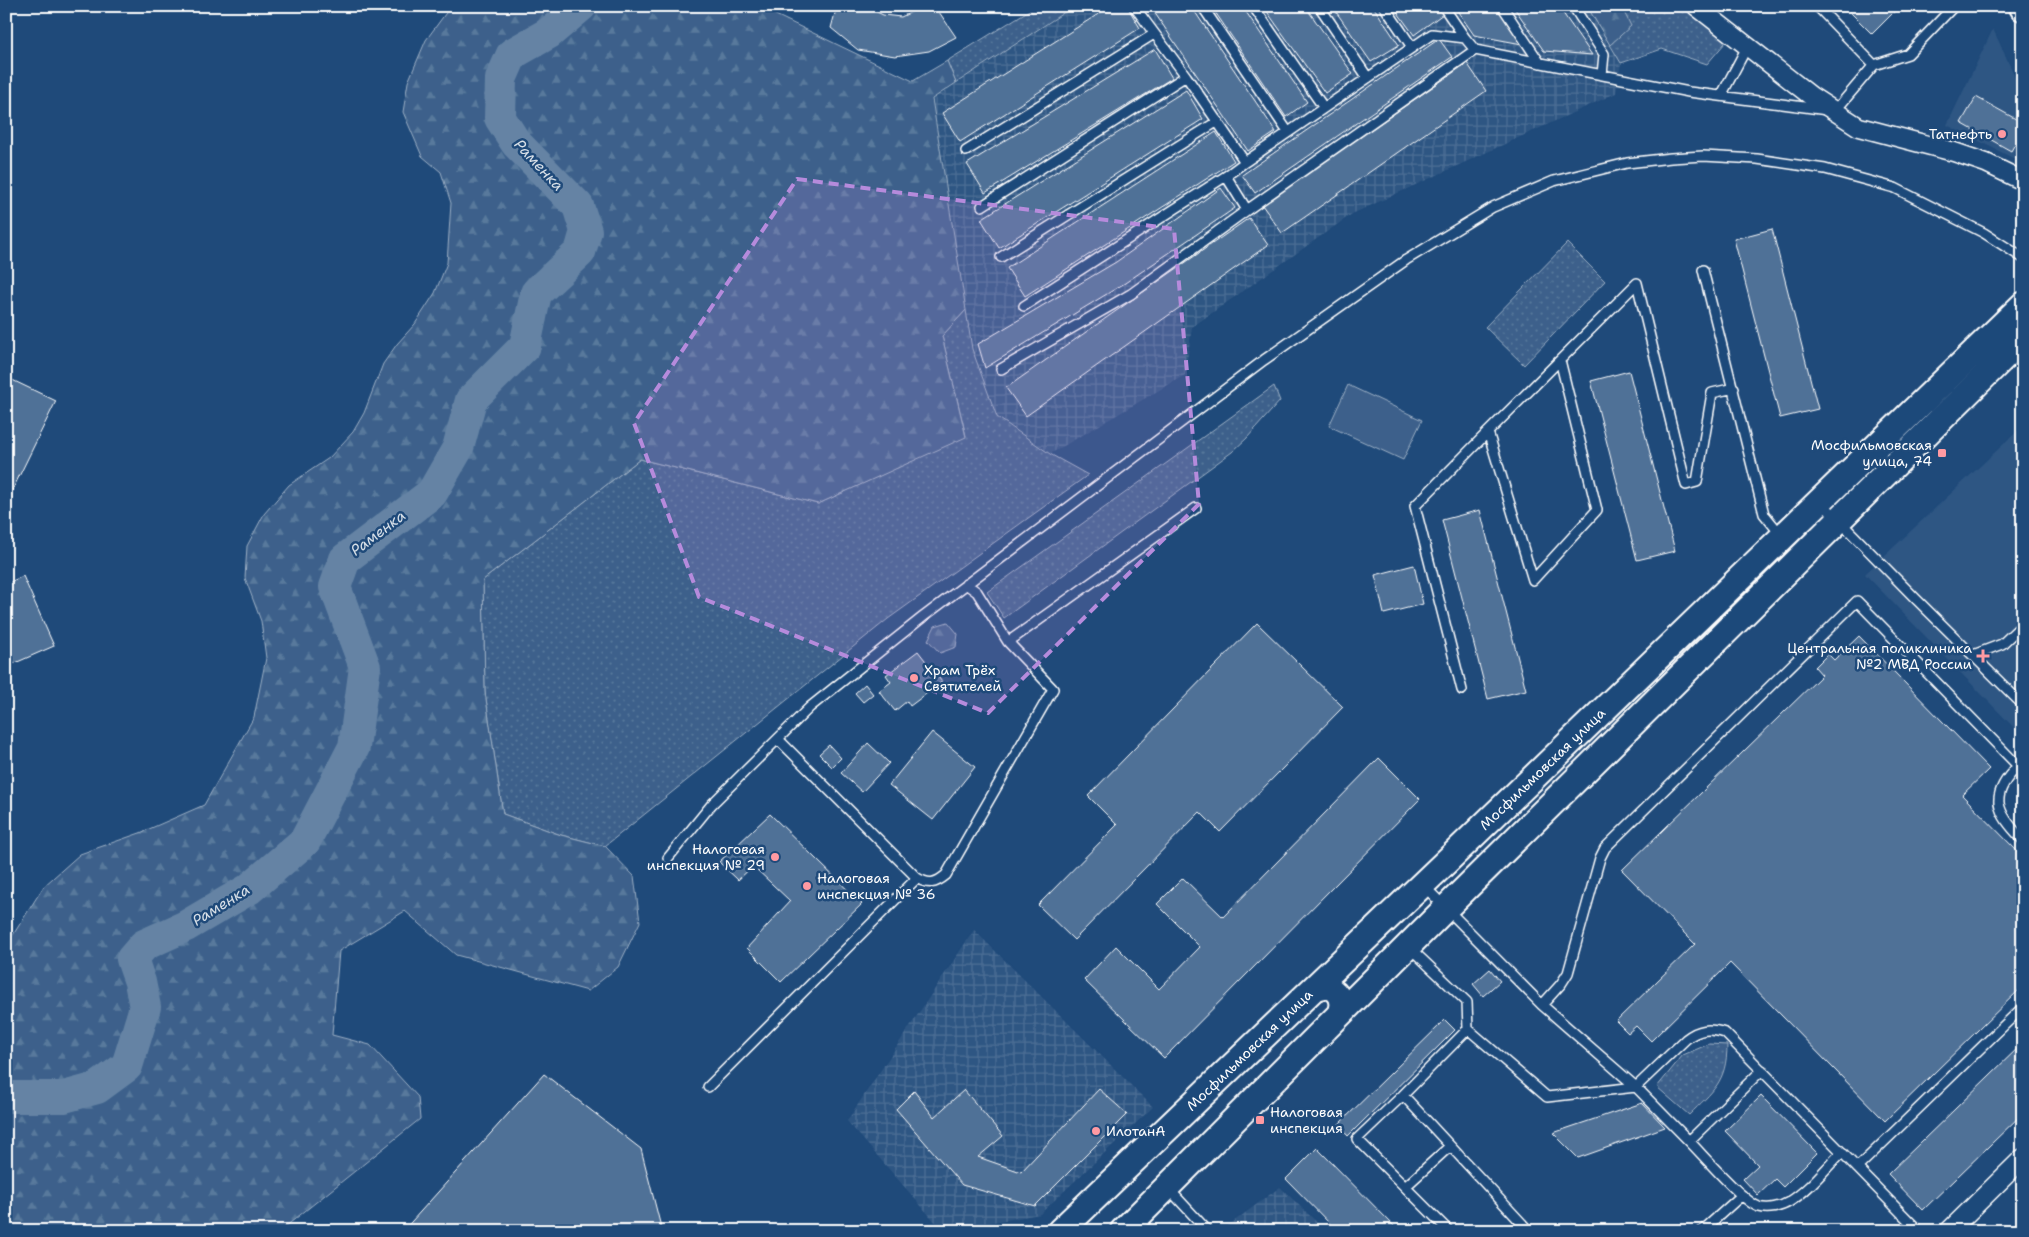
<svg xmlns="http://www.w3.org/2000/svg" width="2029" height="1237" font-family="'Shantell Sans',sans-serif">
<style>
.built{fill:#2e5683}
.industrial{fill:url(#industrial-grid)}
.green{fill:url(#green-dots);stroke:#9eb0c5}
.forest{fill:url(#forest-firs);stroke:#9eb0c5}
.pitch{fill:#3c618b;stroke:#9eb0c5}
.lines{fill:none;stroke-linecap:round;stroke-linejoin:round}
.river{stroke:#6583a4;stroke-width:32}
.building{fill:#507197;stroke:#fff}
.service-casing{stroke:#fff;stroke-width:12}
.minor-casing{stroke:#fff;stroke-width:21}
.tertiary-casing{stroke:#fff;stroke-width:26}
.secondary-casing{stroke:#fff;stroke-width:29}
.service{stroke:#1f4a7a;stroke-width:9}
.minor{stroke:#1f4a7a;stroke-width:18}
.tertiary{stroke:#1f4a7a;stroke-width:22}
.secondary{stroke:#1f4a7a;stroke-width:25}
.marked{fill:#b68bdc;fill-opacity:0.2;stroke:#b68bdc;stroke-width:4;stroke-dasharray:10 6;stroke-linejoin:round}
.poi-dot{fill:#ff9aa2;stroke:#1f4a7a;stroke-width:2}
.labels{text-anchor:middle;stroke-width:5;stroke-linejoin:round;paint-order:stroke}
.poi-label{font-size:14px;fill:#fff;stroke:#1f4a7a;text-anchor:end}
.street-label{font-size:14px;fill:#fff;stroke:#1f4a7a}
.water-label{font-size:15px;font-style:italic;fill:#d8e0e8;stroke:#1f4a7a}
</style>
<defs>
<pattern id="industrial-grid" width="8" height="8" patternUnits="userSpaceOnUse" patternTransform="scale(1.25)"><rect width="8" height="8" fill="#2e5683"/><path d="M0 4h8M4 0v8" fill="none" stroke="#4d6f96"/></pattern>
<pattern id="green-dots" width="8" height="8" patternUnits="userSpaceOnUse" patternTransform="scale(1.25)"><rect width="8" height="8" fill="#3c618b"/><path d="M2 2h.1M6 6h.1" fill="none" stroke="#59799c" stroke-width="1.8" stroke-linecap="round"/></pattern>
<pattern id="forest-firs" width="22" height="20" patternUnits="userSpaceOnUse" patternTransform="scale(1.25)"><rect width="22" height="20" fill="#3c618b"/><path d="M5 1l3.5 6h-7zM16 11l3.5 6h-7z" fill="#59799c"/></pattern>
</defs>
<rect width="100%" height="100%" fill="#1f4a7a"/>
<filter id="ink" filterUnits="userSpaceOnUse"><feTurbulence type="fractalNoise" baseFrequency=".02" numOctaves="2"/><feDisplacementMap in="SourceGraphic" scale="10" xChannelSelector="R" yChannelSelector="G"/><feConvolveMatrix kernelMatrix="1 2 1 2 8 2 1 2 1" color-interpolation-filters="sRGB"/></filter>
<g filter="url(#ink)">
<path class="built" d="M1993 29 2023 94V163L1947 125Z
M2023 426V737L1865 574Z"/>
<path class="industrial" d="M1074 6H1587L1621 63 1616 93 1352 214 1192 327 1185 375 1050 454 997 417 972 349 932 99Z
M974 930 1153 1107 1040 1214 943 1231 847 1121Z
M1280 1187 1326 1231H1221Z"/>
<path class="green" d="M1036 6H1074L956 83 947 61Z
M1587 6H1685L1725 37V43L1707 64 1662 49 1621 63Z
M1567 243 1605 281 1524 365 1485 327Z
M966 310 972 349 997 417 1050 454 1088 475 888 619 605 846 561 835 503 814 485 692 483 580 640 459 818 504 966 436 942 336Z
M1274 386 1280 401 1247 438 1232 452 1004 618 987 592Z
M1709 1044 1727 1045C1727 1082 1713 1091 1689 1115L1657 1087 1683 1055Z"/>
<path class="forest" d="M451 6H757L913 81 947 61 956 83 932 99 966 310 942 336 966 437 818 504 640 459 483 580 485 692 503 814 561 835 605 846 634 876 640 922 618 967 588 991 456 955 405 911 339 951 332 1035 370 1045 418 1097 420 1119 280 1231H6V946L44 886 80 854 140 833 204 805 254 717 266 658 261 621 245 578 247 546 264 514 289 485 329 458 353 432 364 413 383 364 397 344 415 324 435 293 447 263 451 203 441 172 422 156 403 112 408 82 426 40Z
M1587 6H1621L1631 26 1610 45Z
M948 622 958 634 956 647 940 653 928 640 935 626Z"/>
<path class="pitch" d="M1348 385 1422 420 1403 460 1329 426Z"/>
<g class="lines">
<path class="river" d="M6 1097H64L97 1088 127 1066 145 1007 140 982 132 959 144 945 186 926 249 889 305 841 354 747 365 667 335 587 345 559 432 493 458 448 471 400 525 346 536 293 580 252 586 231 578 206 516 143 500 118 501 79 512 54 549 33 581 6"/>
</g>
<path class="building" d="M837 6H865L883 15 901 17 924 6H935L956 37 929 51 895 56 858 50 831 28Z
M1111 6H1127L1140 28 960 142 942 113Z
M1150 6H1191L1276 132 1248 151Z
M1211 6H1242L1307 102 1286 117Z
M1263 6H1305L1353 74 1325 93Z
M1332 6H1373L1399 45 1371 62Z
M1393 6H1438L1443 14 1414 35Z
M1454 6H1496L1522 44 1474 35Z
M1513 6H1558L1592 55 1544 51Z
M1844 6H1900L1872 34Z
M1439 39 1452 57 1255 193 1242 175Z
M1155 49 1172 78 985 193 967 164Z
M1467 63 1486 91 1282 233 1262 205Z
M1186 90 1203 119 999 248 981 219Z
M1976 97 2023 123V148L2015 144 2011 151 1961 123Z
M1216 132 1234 161 1025 296 1007 268Z
M1221 188 1235 208 1125 283 985 368 978 344 1116 262Z
M1249 218 1268 245 1026 416 1006 388Z
M1772 229 1818 409 1780 418 1734 239Z
M1629 371 1675 551 1637 560 1591 381Z
M6 377 56 401 6 503Z
M1480 510 1526 690 1488 699 1442 520Z
M1414 565 1423 604 1384 614 1375 575Z
M23 576 54 646 6 667V584Z
M1257 623 1343 707 1220 832 1200 812 1074 940 1038 905 1117 825 1088 796Z
M1859 636 1989 769 1962 795 2023 857V986L1885 1121 1730 963 1651 1041 1636 1026 1628 1033 1616 1021 1695 944 1622 870 1822 675 1815 667 1828 654 1834 660Z
M918 651 942 682 910 706 907 701 895 711 879 691 891 682 886 675Z
M865 684 873 694 863 702 855 693Z
M932 732 975 767 933 820 889 785Z
M868 743 889 763 862 792 841 773Z
M829 745 841 758 832 767 819 754Z
M1379 758 1420 799 1164 1058 1084 980 1116 946 1159 989 1200 947 1157 904 1183 878 1223 917Z
M770 814 862 904 781 982 747 948 790 901 753 866 738 880 719 862Z
M1490 969 1500 981 1483 996 1473 984Z
M1445 1020 1455 1030 1348 1136 1338 1125Z
M2023 1043V1113L1923 1210 1888 1174Z
M544 1074 641 1149 662 1231H403Z
M1099 1089 1127 1114 1035 1206 962 1185 896 1109 914 1091 934 1117 964 1090 1003 1136 978 1157 1021 1172Z
M1761 1096 1817 1153 1783 1187 1775 1179 1758 1195 1743 1179 1758 1165 1725 1131Z
M1642 1103 1665 1127 1578 1158 1553 1133Z
M1317 1148 1399 1231H1337L1286 1179Z"/>
<g class="lines">
<g class="service-casing">
<path id="service" d="M1202 6 1288 132
M1253 6 1324 108
M1319 6 1368 78
M1384 6 1412 47
M1443 6 1465 38
M1502 6 1540 63
M1573 6 1604 54 1602 75
M1817 6 1874 65
M1721 96 1747 47
M966 151 1154 34
M1245 162 1432 34 1465 38 1475 50 1689 92 1835 111 1874 65 1908 54 1953 7
M982 206 1186 76
M1247 210 1475 50
M1001 257 1218 121
M1703 270 1764 514 1781 535
M1024 306 1226 176 1245 162 1186 76 1134 6
M1560 360 1597 510 1533 580 1488 432 1637 283 1686 485 1697 482 1712 393 1734 388
M1001 369 1131 294 1247 210 1226 176
M1820 501 1916 599 2023 705
M966 584 977 592 1008 642 1196 508
M1973 655 2002 644 2023 624
M1462 690 1415 506 1488 432
M2018 766C1988 796 1996 812 2023 840
M668 858 712 804 810 707 923 617 1264 360 1406 260 1493 207 1554 181 1627 163 1671 158 1703 156 1757 159 1825 169 1895 188 1984 233 2023 258
M917 878C929 885 935 884 946 875L1053 689 1008 642
M1424 886 1542 1005 1636 1087 1689 1141 1762 1070
M1409 947 1467 1002 1468 1029
M1542 1005 1561 984 1568 973 1600 858 1605 848 1857 601 2023 771
M708 1087 917 878 778 739
M1403 1095 1468 1029 1547 1097 1636 1087 1686 1039C1699 1029 1709 1028 1725 1033L1919 1231
M1689 1141C1703 1155 1743 1202 1759 1207 1768 1210 1781 1207 1789 1202 1809 1190 1825 1169 1842 1152
M1857 1168 2023 1007
M1405 1187 1450 1146
M1169 1189 1206 1229
M1449 1231 1357 1139 1403 1095 1529 1231
M1702 1231 1742 1195"/>
</g>
<g class="minor-casing">
<path id="minor" d="M1696 6 1811 96 1859 127 1954 152 1986 163 2023 181
M1949 1231 2023 1158"/>
</g>
<g class="tertiary-casing">
<path id="tertiary" d="M1310 992C1331 978 1349 998 1336 1018"/>
</g>
<g class="secondary-casing">
<g id="secondary">
<path d="M2022 6 2023 8"/>
<path id="s1" d="M1060 1231 1449 859 2023 305"/>
<path d="M1123 1231 1446 908 2023 338"/>
</g>
</g>
<use href="#service" class="service"/>
<use href="#minor" class="minor"/>
<use href="#tertiary" class="tertiary"/>
<use href="#secondary" class="secondary"/>
</g>
</g>
<path class="marked" d="M797 179 1174 229 1199 504 988 713 699 597 634 423Z"/>
<g class="poi-dot">
<circle cx="2002" cy="134" r="5"/>
<rect x="1937" y="448" width="10" height="10" rx="2.5"/>
<path d="M1980.5 648.5h5v5h5v5h-5v5h-5v-5h-5v-5h5z"/>
<circle cx="914" cy="678" r="5"/>
<circle cx="775" cy="857" r="5"/>
<circle cx="807" cy="886" r="5"/>
<rect x="1255" y="1115" width="10" height="10" rx="2.5"/>
<circle cx="1096" cy="1131" r="5"/>
</g>
<g class="labels">
<g class="poi-label">
<text x="1992" y="139">Татнефть</text>
<text x="1932" y="450">Мосфильмовская<tspan x="1932" dy="16">улица, 74</tspan></text>
<text x="1972" y="653">Центральная поликлиника<tspan x="1972" dy="16">№2 МВД России</tspan></text>
<text x="924" y="675" text-anchor="start">Храм Трёх<tspan x="924" dy="16">Святителей</tspan></text>
<text x="765" y="854">Налоговая<tspan x="765" dy="16">инспекция № 29</tspan></text>
<text x="817" y="883" text-anchor="start">Налоговая<tspan x="817" dy="16">инспекция № 36</tspan></text>
<text x="1270" y="1117" text-anchor="start">Налоговая<tspan x="1270" dy="16">инспекция</tspan></text>
<text x="1106" y="1136" text-anchor="start">ИлотанА</text>
</g>
<g class="street-label">
<text dy="5" stroke="none"><textPath href="#s1" startOffset="668">Мосфильмовская улица</textPath></text>
<text dy="5" stroke="none"><textPath href="#s1" startOffset="262">Мосфильмовская улица</textPath></text>
</g>
<g class="water-label">
<text transform="translate(539 165) rotate(47)" y="5">Раменка</text>
<text transform="translate(378 533) rotate(-37)" y="5">Раменка</text>
<text transform="translate(221 905) rotate(-32)" y="5">Раменка</text>
</g>
</g>
<rect width="2029" height="1237" fill="none" stroke="#1f4a7a" stroke-width="25"/>
<rect x="12" y="12" width="2004" height="1212" fill="none" stroke="#fff" stroke-width="2" filter="url(#ink)"/>
</svg>
